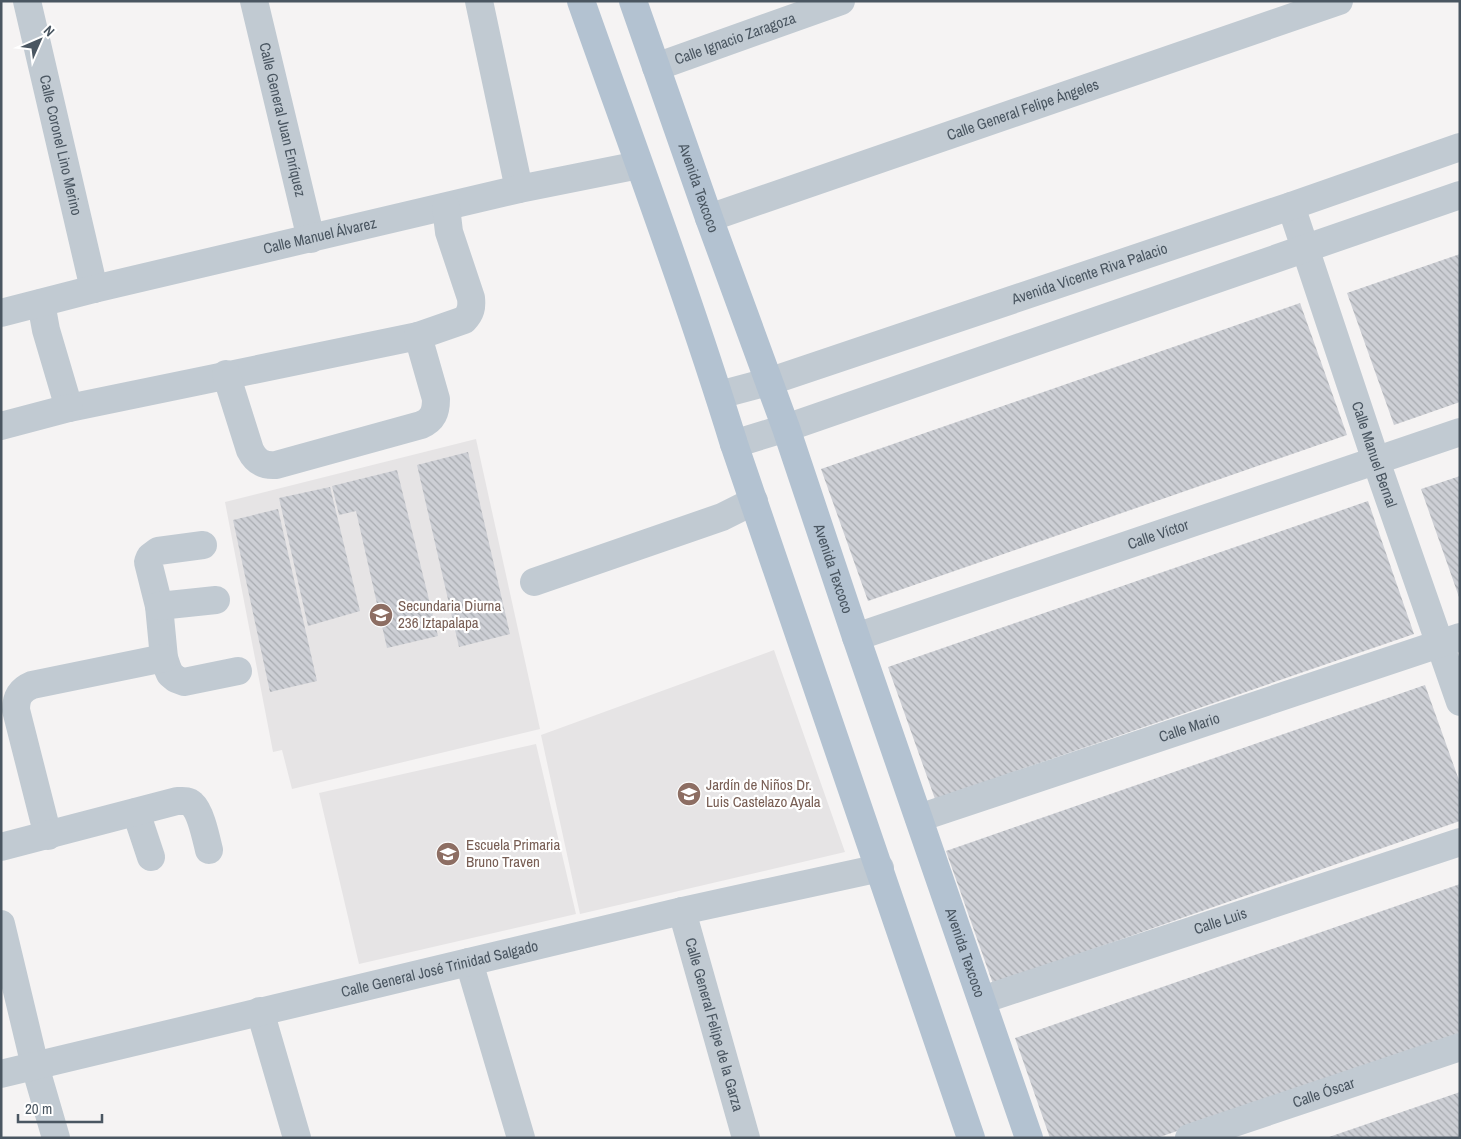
<svg xmlns="http://www.w3.org/2000/svg" width="1461" height="1139" font-family="'Archivo Narrow',sans-serif">
<style>
.education{fill:#e6e4e5}
.building{fill:url(#building-back-hatch)}
.lines{fill:none;stroke-linecap:round;stroke-linejoin:round}
.minor{stroke:#c1cad2;stroke-width:28}
.major{stroke:#b3c2d1;stroke-width:28}
.labels{text-anchor:middle;stroke-width:4.5;stroke-linejoin:round;paint-order:stroke}
.street-label{font-size:15px;fill:#4a5661;stroke:#fff}
.education-label{font-size:15px;fill:#785e54;stroke:#fff;text-anchor:start}
</style>
<defs>
<pattern id="building-back-hatch" width="6" height="6" patternUnits="userSpaceOnUse" patternTransform="scale(1.25)"><rect width="6" height="6" fill="#cdcfd5"/><path d="M-1 5l2 2M0 0l6 6M5-1l2 2" fill="none" stroke="#a8abb0"/></pattern>
</defs>
<rect width="100%" height="100%" fill="#f5f3f3"/>
<path class="education" d="M476 439 540 729 292 789 282 750 273 752 225 502Z
M774 650 845 852 580 914 541 735Z
M536 744 576 914 359 964 319 793Z"/>
<path class="building" d="M1460 254V402L1394 425 1347 293Z
M1300 303 1347 435 868 601 821 469Z
M468 452 510 634 459 647 417 465Z
M397 470 438 636 387 648 356 511 339 515 332 486Z
M1460 476V597H1459L1421 489Z
M330 487 360 611 308 626 279 498Z
M1368 501 1414 634 935 799 888 667Z
M278 509 317 681 270 692 233 520Z
M1425 685 1460 783V821L993 984 946 851Z
M1460 884V1033L1157 1138H1050L1015 1038Z
M1460 1092V1138H1329V1137Z"/>
<g class="lines">
<g class="minor">
<path id="s1" d="M27 1 94 289"/>
<path id="s2" d="M254 1 311 239"/>
<path d="M479 1 519 189"/>
<path id="s3" d="M656 67 841 1"/>
<path id="s4" d="M1291 206 1376 461 1460 702"/>
<path id="s5" d="M709 218 1339 1"/>
<path d="M41 303 46 330 69 408 418 336"/>
<path id="s6" d="M1 313 94 289 519 189 639 165"/>
<path d="M226 374 250 450C256 462 263 466 276 465L421 425C433 420 436 412 436 399L418 336 464 320C471 313 472 307 471 298L449 232 446 207"/>
<path id="s7" d="M719 395 768 382 1291 206 1460 147"/>
<path d="M1 426 69 408"/>
<path d="M734 444 786 428 1460 195"/>
<path d="M203 545 158 551 150 557 148 562 159 606 164 658 167 667 170 674 176 679 184 682 238 671"/>
<path d="M534 582 722 517 754 501"/>
<path d="M159 606 216 600"/>
<path id="s8" d="M856 637 1460 432"/>
<path d="M136 812 151 857"/>
<path id="s9" d="M919 818 1460 637"/>
<path d="M48 836 16 710C16 697 20 690 32 685L164 658"/>
<path d="M1 847 177 801C183 801 188 800 192 804 201 812 206 838 209 850"/>
<path id="s10" d="M682 911 746 1138"/>
<path d="M1 924 35 1066 56 1138"/>
<path d="M469 962 521 1138"/>
<path id="s11" d="M982 1000 1460 842"/>
<path d="M260 1011 297 1138"/>
<path id="s12" d="M1 1074 682 911 880 868"/>
<path id="s13" d="M1189 1138 1460 1047"/>
</g>
<g class="major">
<path d="M581 1C633 148 688 295 734 444L971 1138"/>
<path id="s14" d="M633 1 709 218 786 428 856 637 1029 1138"/>
</g>
</g>
<defs>
<g id="school-disc" transform="scale(1.25)"><circle r="9.5" fill="#8d6e63" stroke="#fff"/><path d="M0-5L7-2L0 1L-7-2ZM-4 1L0 2.5L4 1V4Q0 6-4 4Z" fill="#fff"/></g>
</defs>
<g fill-rule="evenodd">
<use href="#school-disc" x="381" y="615"/>
<use href="#school-disc" x="689" y="794"/>
<use href="#school-disc" x="448" y="854"/>
</g>
<g class="labels">
<g class="street-label">
<text dy="5" stroke="none"><textPath href="#s3" startOffset="84">Calle Ignacio Zaragoza</textPath></text>
<text dy="5" stroke="none"><textPath href="#s5" startOffset="332">Calle General Felipe Ángeles</textPath></text>
<text dy="5" stroke="none"><textPath href="#s2" startOffset="122">Calle General Juan Enríquez</textPath></text>
<text dy="5" stroke="none"><textPath href="#s1" startOffset="148">Calle Coronel Lino Merino</textPath></text>
<text dy="5" stroke="none"><textPath href="#s14" startOffset="198">Avenida Texcoco</textPath></text>
<text dy="5" stroke="none"><textPath href="#s6" startOffset="328">Calle Manuel Álvarez</textPath></text>
<text dy="5" stroke="none"><textPath href="#s7" startOffset="390">Avenida Vicente Riva Palacio</textPath></text>
<text dy="5" stroke="none"><textPath href="#s4" startOffset="262">Calle Manuel Bernal</textPath></text>
<text dy="5" stroke="none"><textPath href="#s8" startOffset="319">Calle Víctor</textPath></text>
<text dy="5" stroke="none"><textPath href="#s14" startOffset="602">Avenida Texcoco</textPath></text>
<text dy="5" stroke="none"><textPath href="#s9" startOffset="285">Calle Mario</textPath></text>
<text dy="5" stroke="none"><textPath href="#s11" startOffset="251">Calle Luis</textPath></text>
<text dy="5" stroke="none"><textPath href="#s14" startOffset="1008">Avenida Texcoco</textPath></text>
<text dy="5" stroke="none"><textPath href="#s12" startOffset="451">Calle General José Trinidad Salgado</textPath></text>
<text dy="5" stroke="none"><textPath href="#s10" startOffset="118">Calle General Felipe de la Garza</textPath></text>
<text dy="5" stroke="none"><textPath href="#s13" startOffset="142">Calle Óscar</textPath></text>
</g>
<g class="education-label">
<text x="398" y="611">Secundaria Diurna<tspan x="398" dy="17">236 Iztapalapa</tspan></text>
<text x="706" y="790">Jardín de Niños Dr.<tspan x="706" dy="17">Luis Castelazo Ayala</tspan></text>
<text x="466" y="850">Escuela Primaria<tspan x="466" dy="17">Bruno Traven</tspan></text>
</g>
</g>
<rect width="1461" height="1139" fill="none" stroke="#4a5661" stroke-width="5"/>
<g transform="translate(40 40) rotate(45)" stroke="#ffffff" stroke-width="4" paint-order="stroke">
<path d="M0-4L9 19L0 12L-9 19Z" fill="#4a5661"/>
<text y="-8" font-size="14" font-weight="bold" text-anchor="middle" fill="#4a5661">N</text>
</g>
<path d="M18 1114v8h84v-8" fill="none" stroke="#4a5661" stroke-width="2.5"/>
<text x="25" y="1114" font-size="15" fill="#4a5661" stroke="#ffffff" stroke-width="4" paint-order="stroke">20 m</text>
</svg>
